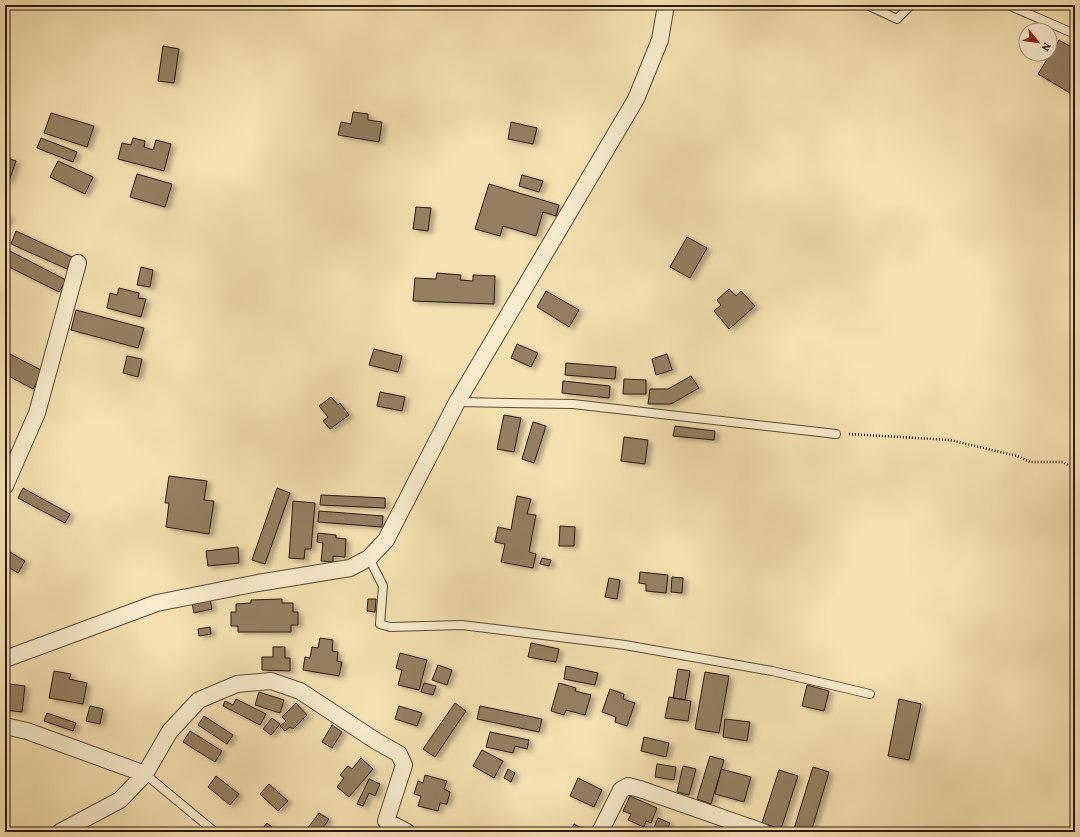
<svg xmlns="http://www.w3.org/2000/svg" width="1080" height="837" font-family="Alegreya,serif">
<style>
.building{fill:#948061;stroke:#2c190c;filter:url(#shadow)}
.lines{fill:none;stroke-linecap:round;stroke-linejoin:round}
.service-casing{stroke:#5e4b35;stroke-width:10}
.minor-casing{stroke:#5e4b35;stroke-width:18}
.path{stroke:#2c190c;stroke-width:2.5;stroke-dasharray:1 2;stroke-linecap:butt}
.service{stroke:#f8ebcc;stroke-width:8}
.minor{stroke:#f8ebcc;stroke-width:16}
</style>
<defs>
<filter id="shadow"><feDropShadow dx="4.5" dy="2.5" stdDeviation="2" flood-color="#0004"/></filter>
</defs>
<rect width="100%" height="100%" fill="#f4e0b0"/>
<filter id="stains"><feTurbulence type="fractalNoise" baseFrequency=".005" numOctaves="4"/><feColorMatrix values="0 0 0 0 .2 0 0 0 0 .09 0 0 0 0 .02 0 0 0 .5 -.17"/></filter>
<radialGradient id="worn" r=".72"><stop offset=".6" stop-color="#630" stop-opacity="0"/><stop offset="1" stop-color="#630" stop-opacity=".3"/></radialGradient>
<path class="building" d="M1059 40 1075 49V84L1070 93 1038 74Z
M163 46 179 49 174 83 158 81Z
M353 112 368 114V120L382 122 379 142 338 135 341 122 351 124Z
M51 113 94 126 87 147 44 133Z
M511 122 537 128 533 144 508 139Z
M41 138 77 152 73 162 37 148Z
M133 138 145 141 144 147 153 150 156 140 171 144 164 171 118 159 122 143 131 145Z
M5 157 16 161 9 181 5 180Z
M58 161 93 177 85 194 50 177Z
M137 174 172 184 165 207 130 197Z
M522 175 543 181 539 192 519 186Z
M489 184 559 205 556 216 543 212 536 236 503 226 500 236 475 229Z
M416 207 431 208 428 231 413 229Z
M5 214 10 216 5 227Z
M16 231 72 257 67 269 11 244Z
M687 237 707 248 690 278 670 267Z
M6 249 66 280 59 292 5 265Z
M141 267 153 270 150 287 137 285Z
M437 273 461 275 460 280 473 281V275L495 276 494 304 413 301 415 278 436 279Z
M119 288 139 293 138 298 146 299 141 317 107 308 110 293 117 295Z
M729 289 736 296 741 291 755 306 729 329 714 311 721 305 717 300Z
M546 291 579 310 569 327 537 307Z
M76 310 144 328 138 348 71 330Z
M517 344 538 353 531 367 511 358Z
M374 349 402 356 398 372 369 365Z
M8 353 43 371 33 389 5 374V358Z
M667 354 672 370 656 375 652 359Z
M127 356 142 359 138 377 123 373Z
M566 363 616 367 615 379 565 375Z
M691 376 699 388 671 404H648L650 389H668Z
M624 379 646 380V394H623Z
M563 381 610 386 609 398 562 393Z
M380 392 405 397 402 411 377 406Z
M331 397 338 405 340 403 349 415 330 429 323 421 328 417 319 406Z
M504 415 521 418 514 452 497 449Z
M533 422 546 426 534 463 522 459Z
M675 426 715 431 714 440 673 436Z
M624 437 648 440 645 464 621 461Z
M169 476 207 481 204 500 214 501 209 534 166 527 169 503H165Z
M23 488 70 514 65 523 18 498Z
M277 488 290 493 265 564 252 560Z
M321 495 385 498V508L320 505Z
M517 496 531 499 527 514 536 515 529 552 536 554 533 568 501 562 505 544 495 542 498 527 511 530Z
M293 501 315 503 311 549H305L304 559 289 558Z
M319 511 383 516 382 527 318 522Z
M560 526 575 527 574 546H559Z
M318 533 336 535V538L346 539 345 557 333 556V562L321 561 323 543 317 542Z
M238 547 239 563 208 566 206 551Z
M5 549 25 561 18 573 10 568 5 574Z
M542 558 551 560 549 566 540 564Z
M640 572 668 575 666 593 646 591V584L639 583Z
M672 577 683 578 682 593 671 592Z
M609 578 620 580 617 599 605 597Z
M210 599 212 609 194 613 192 603Z
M282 599V603H293V612H298V625H291V632H238V626H231V612H236V604L251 603V600Z
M368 599H376L375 612 367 611Z
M210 627 211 634 199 636 198 629Z
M320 638 333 640 332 651 338 652 337 661 342 662 339 676 303 670 305 657 310 658 312 647 318 648Z
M531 643 559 649 556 662 528 657Z
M273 647H285V658H290V671L262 670V657H273Z
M400 653 427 660 419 690 398 685 402 670 396 668Z
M438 665 452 670 447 685 432 680Z
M566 666 598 673 595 685 564 679Z
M678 669 690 671 685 700 673 698Z
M54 671 71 674 69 679 87 683 83 704 49 698Z
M705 672 729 676 719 733 695 729Z
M424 683 436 686 433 695 421 692Z
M559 683 576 688 575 691 591 695 585 715 566 710 564 715 551 711Z
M9 684 25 686 22 712 5 710V689L8 690Z
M807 685 829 691 824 711 802 706Z
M610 689 624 694 623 699 635 703 627 726 615 722 616 717 602 712Z
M259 692 284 700 280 713 255 705Z
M669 697 691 701 688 721 665 718Z
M236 699 266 714 260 725 223 706 225 701 233 705Z
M899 699 921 704 909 760 888 756Z
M296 703 307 715 293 729 290 727 285 731 280 726 286 721 282 717Z
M455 703 466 711 435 757 423 749Z
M90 706 103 709 100 724 86 721Z
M399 706 422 713 417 726 395 719Z
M480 706 542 719 539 732 477 719Z
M47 713 76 723 73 731 44 721Z
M204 716 233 735 227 744 198 725Z
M272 718 280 724 271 735 263 729Z
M725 719 750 722 747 741 723 737Z
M332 725 342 732 332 748 322 742Z
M190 731 222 751 215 762 183 742Z
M490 732 529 740 527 749 515 746 513 753 486 747Z
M644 737 669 743 666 757 641 751Z
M482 750 503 761 494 778 473 766Z
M710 756 724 760 711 804 697 799Z
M361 758 373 769 349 797 337 787 344 778 340 775 348 766 352 769Z
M657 764 676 767 674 780 655 777Z
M683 766 696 769 689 795 677 792Z
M813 767 829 772 811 832H793Z
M508 769 515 773 511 782 504 778Z
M721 769 751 777 744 802 715 794Z
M779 770 798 776 781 829 762 823Z
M425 775 447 781 444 789 450 792 447 804 440 803 438 811 418 806 421 796 414 794 418 781 423 783Z
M216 776 239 794 230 805 208 787Z
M578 778 602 790 594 807 570 796Z
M369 779 380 784 375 796 369 793 363 806 357 804Z
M269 784 288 801 278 811 260 794Z
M630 796 657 808 651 823 646 821 644 827 628 820 631 814 623 811Z
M319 813 329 819 320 832H311L307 829Z
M658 818 670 823 666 832H652Z
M267 823 278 832H260Z
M574 824 589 832H570Z"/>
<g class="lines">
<g class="service-casing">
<path id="service" d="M867 5 897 19 911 5
M1008 5 1075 34
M457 402 573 404 836 434
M369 558 383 586 380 624 390 627 462 625 625 645 772 671 870 694
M145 774 215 832"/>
</g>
<g class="minor-casing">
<path id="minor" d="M5 486 37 413 78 263
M5 659 157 603 258 583 350 568 369 558 386 540 457 402 636 99 660 40 666 5
M5 726 27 731 145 774
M60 832 120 800 145 774 170 731 199 700 237 684 271 681 300 691 376 741 399 754 404 765 386 821 407 832
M600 832 621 790 628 786 640 789 763 832"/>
</g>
<path class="path" d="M849 434 950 440 1017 456 1030 462H1063L1075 469"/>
<use href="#service" class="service"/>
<use href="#minor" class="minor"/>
</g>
<rect width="1080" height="837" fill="none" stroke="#f4e0b0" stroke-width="20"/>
<rect x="6" y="6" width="1068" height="825" fill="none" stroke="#2c190c" stroke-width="2"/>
<rect x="10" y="10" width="1060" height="817" fill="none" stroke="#2c190c"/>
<g transform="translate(1038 42) rotate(119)"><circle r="19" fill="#f8ebcc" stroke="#a6977f"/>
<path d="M0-3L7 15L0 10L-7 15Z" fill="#8f2418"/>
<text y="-6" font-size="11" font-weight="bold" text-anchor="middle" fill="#2c190c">N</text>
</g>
<rect width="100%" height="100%" filter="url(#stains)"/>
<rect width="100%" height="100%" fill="url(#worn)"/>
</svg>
